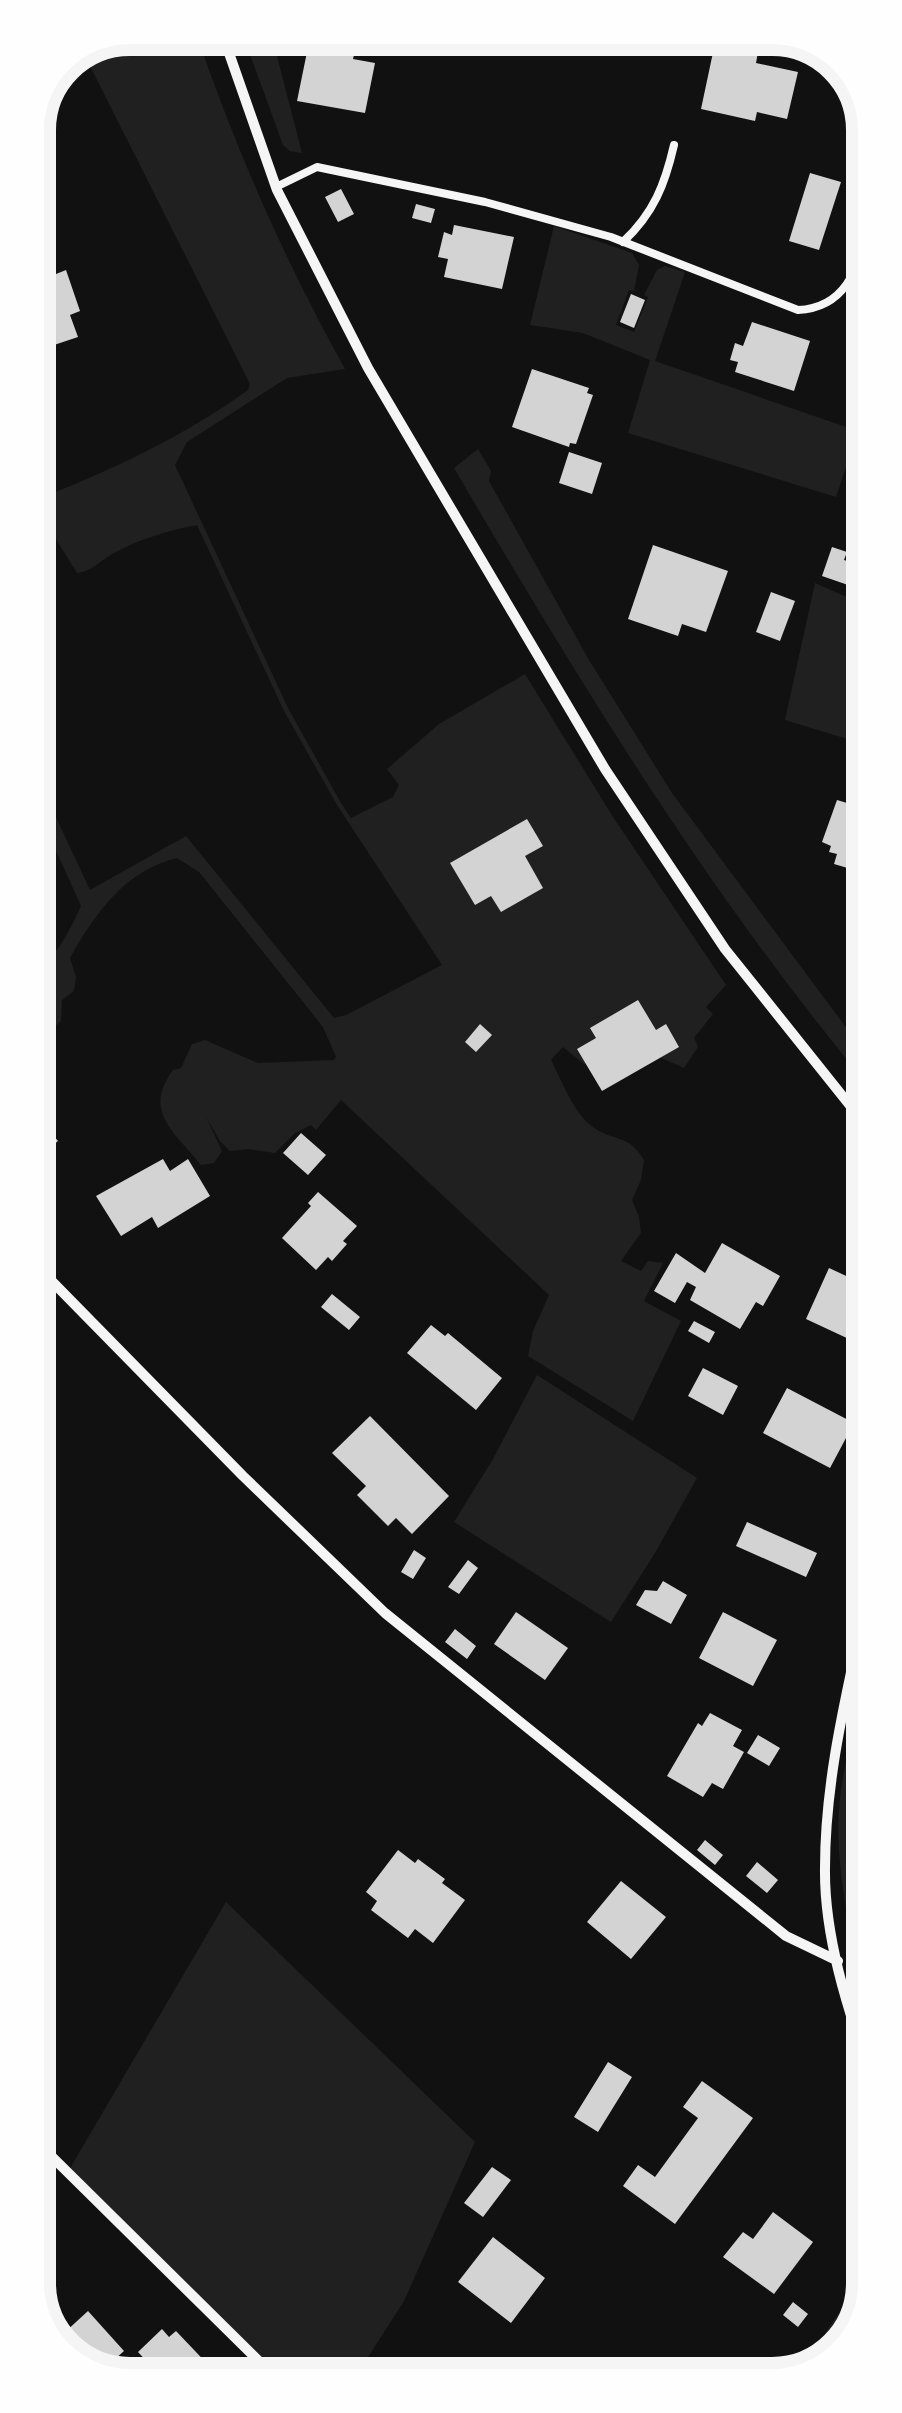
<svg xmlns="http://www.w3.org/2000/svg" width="902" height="2413" font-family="Merriweather,serif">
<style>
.green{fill:#202020}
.building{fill:#d3d3d3}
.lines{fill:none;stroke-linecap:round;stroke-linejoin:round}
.service{stroke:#f5f5f5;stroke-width:8}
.minor{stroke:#f5f5f5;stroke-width:10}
.rim{fill:none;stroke:#f5f5f5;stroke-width:12}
</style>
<rect width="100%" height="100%" fill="#111"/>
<path class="green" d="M130 33H196C236 150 285 261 345 369L287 378 187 442 175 465 288 708 341 803 351 818 393 797 399 785 387 769 439 724 525 674 613 817 726 985 706 1007 713 1014 694 1038 698 1047 684 1068 622 1041 600 1062 584 1064 563 1047 551 1060C562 1081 574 1114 593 1127 615 1143 628 1133 644 1160L641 1180 632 1200 639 1217 641 1233 621 1261 641 1271 648 1261 663 1263 644 1301 681 1321 633 1421 528 1356 533 1331 549 1295 341 1100 316 1130 311 1125 295 1133 275 1153 248 1149 230 1151 220 1141 206 1117 222 1151 214 1163 201 1165C175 1132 142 1112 173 1070L181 1068 192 1044 205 1040 258 1063 334 1060 336 1057 323 1027 199 872 177 858C124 871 95 914 70 958L76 977 74 991 62 1000 61 1021 49 1032 34 1031V974C58 954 68 934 81 906L34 802V770L90 890 186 836 334 1018 346 1015 442 965 337 805 284 711 197 525C167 531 139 539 112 554 99 562 92 571 77 573L44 520 33 523V501C108 472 183 437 248 390L250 384 83 52Z
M257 33H271L302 153 290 151 283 145 248 49 250 39Z
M554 226 632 253 639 265 634 291 629 290 616 325 634 332 648 297 644 295 657 270 665 266 685 272 655 361 858 431 836 497 628 433 650 360 583 333 530 325Z
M478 449 491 471 489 481 589 660 672 793 868 1057V1077L863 1079C706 890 578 680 454 468Z
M815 583 867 606V745L785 720Z
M537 1375 697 1478 655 1553 611 1622 454 1522 493 1459Z
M868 1653 869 1989 861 1985C848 1921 831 1849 842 1783 849 1739 859 1696 868 1653Z
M226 1902 475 2142 404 2301 354 2379H283L69 2170Z
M869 2267V2283L850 2342 811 2368 805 2364Z"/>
<path class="building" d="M715 43 758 52 756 63 798 72 787 119 757 112 755 121 701 109Z
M327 47 355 51 353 59 375 63 365 113 297 101 307 52 326 55Z
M810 173 841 182 819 250 789 241Z
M341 189 354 214 338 222 325 197Z
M416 204 435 209 431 223 412 218Z
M454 225 514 237 502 289 444 277 448 259 438 257 444 232 452 235Z
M48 252 56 274 66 270 80 311 70 315 78 337 33 352V258Z
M631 294 645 300 634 328 620 322Z
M752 322 810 341 794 391 735 372 738 362 730 360 735 343 743 346Z
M532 369 589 388 587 393 593 395 576 444 570 443 569 447 512 427Z
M569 452 602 463 592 494 559 483Z
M653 545 728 571 706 632 682 624 678 636 628 619Z
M832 547 847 552 844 560 856 564 848 585 822 576Z
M771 592 795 601 780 641 756 632Z
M851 791 867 797V865L864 864 861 872 834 864 837 854 829 852 831 846 822 842 837 800 847 803Z
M527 819 543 846 525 856 543 888 501 912 491 896 475 905 450 863Z
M638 1000 656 1030 666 1024 679 1047 602 1091 577 1049 596 1038 590 1028Z
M480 1024 492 1035 476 1052 465 1042Z
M34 1113 58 1141 34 1161Z
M301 1133 326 1155 308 1175 283 1153Z
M163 1159 170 1171 188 1159 210 1196 158 1228 152 1217 121 1236 96 1196Z
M318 1192 357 1226 343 1241 347 1244 332 1261 328 1257 316 1270 282 1238 311 1206 308 1203Z
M722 1243 780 1276 763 1306 756 1302 740 1329 690 1300 696 1287 687 1282 675 1303 654 1291 676 1253 705 1273Z
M829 1268 868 1286V1304L851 1340 806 1319Z
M332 1294 360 1317 349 1330 321 1307Z
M694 1321 715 1332 709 1343 688 1331Z
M431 1325 445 1336 448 1333 502 1378 476 1410 407 1353Z
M703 1368 738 1386 723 1415 688 1396Z
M787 1388 854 1423 830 1468 763 1433Z
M370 1416 449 1496 412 1534 396 1518 388 1526 357 1495 366 1486 332 1453Z
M747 1522 817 1553 806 1577 736 1546Z
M414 1550 426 1558 413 1579 401 1572Z
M468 1560 478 1568 459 1594 448 1587Z
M663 1581 687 1595 671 1624 636 1605 645 1590 657 1591Z
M516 1612 568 1648 545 1680 494 1644Z
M723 1612 777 1640 753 1686 699 1658Z
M455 1629 476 1646 467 1659 445 1642Z
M710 1713 742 1730 733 1746 744 1752 723 1789 712 1783 703 1797 667 1776 698 1723 702 1726Z
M758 1735 780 1748 769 1766 747 1753Z
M705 1840 723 1855 715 1865 697 1850Z
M398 1850 415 1863 418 1859 445 1879 442 1883 465 1900 433 1943 415 1929 408 1938 371 1910 377 1901 366 1892Z
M757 1862 778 1880 767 1893 746 1876Z
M621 1881 666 1917 631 1959 587 1922Z
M608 2062 632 2077 598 2132 574 2117Z
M702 2081 753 2118 675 2224 623 2186 638 2165 655 2177 698 2118 683 2107Z
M492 2167 511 2180 483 2217 464 2203Z
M773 2212 813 2242 774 2294 723 2257 743 2232 753 2239Z
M493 2237 545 2278 511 2323 458 2282Z
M793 2302 808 2314 798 2327 783 2315Z
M88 2311 124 2351 101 2372 64 2333Z
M162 2329 169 2337 176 2331 215 2372 207 2380H164L138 2352Z
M424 2362 437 2373 444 2364 463 2379H411Z"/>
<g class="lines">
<path class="service" d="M276 187 317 167 485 202 611 237 798 310C844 308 859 270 866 230
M623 242C654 213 665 184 674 145"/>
<path class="minor" d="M222 33 277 190 368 368 427 468 605 769 725 949 868 1128
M34 1263 243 1476 385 1613 786 1936 838 1961
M868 1594C849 1684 825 1775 825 1868 824 1935 847 2007 869 2070
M36 2141 278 2380"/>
</g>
<path d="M0 0H902V2413H0ZM130 50H772A80 80 0 0 1 852 130V2283A80 80 0 0 1 772 2363H130A80 80 0 0 1 50 2283V130A80 80 0 0 1 130 50Z" fill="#fefefe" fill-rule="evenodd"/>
<path class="rim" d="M130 50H772A80 80 0 0 1 852 130V2283A80 80 0 0 1 772 2363H130A80 80 0 0 1 50 2283V130A80 80 0 0 1 130 50Z"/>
</svg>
